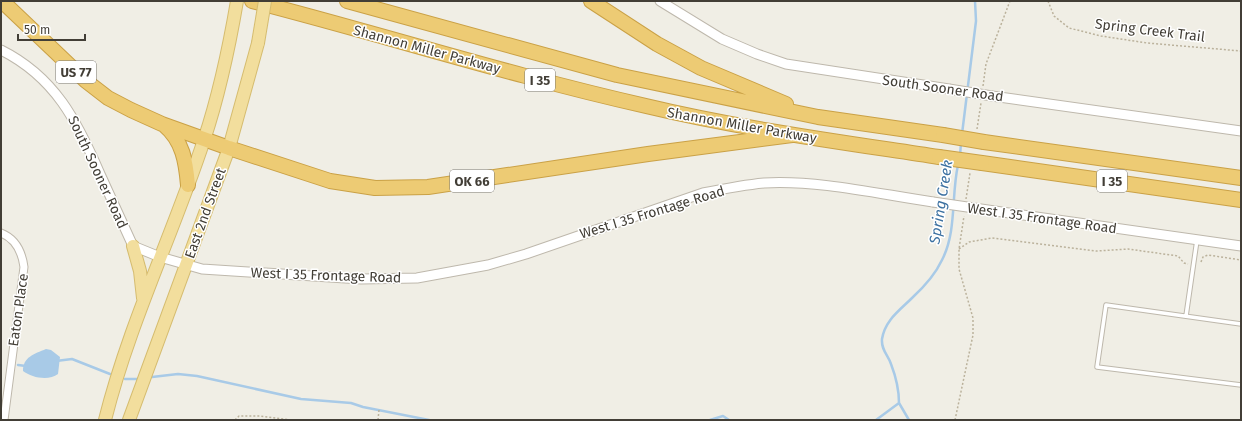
<svg xmlns="http://www.w3.org/2000/svg" width="1242" height="421" font-family="'Fira Sans',sans-serif">
<style>
.water{fill:#a8cae7}
.lines{fill:none;stroke-linecap:round;stroke-linejoin:round}
.stream{stroke:#a8cae7;stroke-width:2.5}
.service-casing{stroke:#beb8ac;stroke-width:5.5}
.minor-casing{stroke:#beb8ac;stroke-width:9}
.tertiary-casing{stroke:#beb8ac;stroke-width:11}
.primary-casing{stroke:#d5bc6f;stroke-width:14}
.motorway-casing{stroke:#caa146;stroke-width:16}
.path{stroke:#bbb29c;stroke-width:1.5;stroke-dasharray:2 2;stroke-linecap:butt}
.service{stroke:#fff;stroke-width:3.5}
.minor{stroke:#fff;stroke-width:7}
.tertiary{stroke:#fff;stroke-width:9}
.primary{stroke:#f2de9d;stroke-width:12}
.motorway{stroke:#edcb74;stroke-width:14}
.tertiary-bridge-casing{stroke:#beb8ac;stroke-width:11;stroke-linecap:butt}
.primary-bridge-casing{stroke:#d5bc6f;stroke-width:14;stroke-linecap:butt}
.motorway-bridge-casing{stroke:#caa146;stroke-width:16;stroke-linecap:butt}
.tertiary-bridge{stroke:#fff;stroke-width:9}
.primary-bridge{stroke:#f2de9d;stroke-width:12}
.motorway-bridge{stroke:#edcb74;stroke-width:14}
.labels{text-anchor:middle;stroke-width:3;stroke-linejoin:round;paint-order:stroke}
.shield{fill:#fff;stroke:#7b7872;stroke-width:1}
.shield-label{font-size:13px;font-weight:bold;fill:#423e36}
.street-label{font-size:14px;fill:#423e36;stroke:#fff}
.water-label{font-size:15px;font-style:italic;fill:#3c71a1;stroke:#fff}
</style>
<rect width="100%" height="100%" fill="#f0eee5"/>
<path class="water" d="M46 349 51 350 60 357 58 374C49 381 32 378 23 371 23 357 34 354 46 349Z"/>
<g class="lines">
<path class="stream" d="M962 134 976 21 975 1
M960 156 961 143
M56 361 72 359 110 374
M18 365 26 366
M152 377 178 374 197 376 301 399 351 403 363 407 429 420
M125 379H138
M899 403C899 389 896 377 891 364 888 355 881 350 882 339 885 320 900 310 912 298 924 287 935 275 942 260 957 231 951 196 958 165
M899 403 909 420
M710 420 723 416 729 420
M876 420 899 403"/>
<g class="service-casing">
<path id="service" d="M1186 316 1197 240
M1241 324 1106 305 1097 367 1241 385"/>
</g>
<g class="minor-casing">
<path id="minor" d="M1 233C16 239 22 252 24 267L4 420"/>
</g>
<g class="tertiary-casing">
<path id="tertiary" d="M660 1 722 39 757 54 786 64 949 89
M1 50C55 77 77 121 100 174 111 198 122 222 133 246L160 257 202 269 361 279 417 278 488 265 526 254 703 193C723 189 743 185 764 183 820 180 878 194 933 202
M992 96 1241 131
M974 208 1241 246"/>
</g>
<g class="primary-casing">
<path id="primary" d="M133 246 140 271 143 298
M105 420C129 324 173 234 204 140 219 95 229 48 237 1
M129 420 229 148 258 43"/>
</g>
<g class="motorway-casing">
<path id="motorway" d="M2 1 86 81 108 98 131 110 162 124 229 148 330 181 375 188 428 187 648 154 792 135
M252 1C384 35 513 76 646 106 742 129 841 142 939 157
M347 1 617 75 818 117 943 135
M591 1 657 44 701 68 786 104
M164 125C183 141 186 162 188 185
M984 142 1241 178
M982 163 1241 200"/>
</g>
<path class="path" d="M1048 1 1054 16 1069 28 1101 36 1147 43 1241 51
M983 86 986 64 1010 1
M977 129 981 103
M966 199 970 173
M959 249 969 242 992 238 1096 251 1128 249 1178 256 1184 263 1188 264
M1201 262 1203 257 1208 255 1241 260
M235 420 239 416H260L292 420
M378 420 379 410
M955 420 973 335V318L959 269V249L964 216"/>
<use href="#service" class="service"/>
<use href="#minor" class="minor"/>
<use href="#tertiary" class="tertiary"/>
<use href="#primary" class="primary"/>
<use href="#motorway" class="motorway"/>
<g class="tertiary-bridge-casing">
<path id="tertiary-bridge" d="M949 89 992 96
M933 202 974 208"/>
</g>
<g class="primary-bridge-casing">
<path id="primary-bridge" d="M258 43 265 1"/>
</g>
<g class="motorway-bridge-casing">
<path id="motorway-bridge" d="M943 135 984 142
M939 157 982 163"/>
</g>
<use href="#tertiary-bridge" class="tertiary-bridge"/>
<use href="#primary-bridge" class="primary-bridge"/>
<use href="#motorway-bridge" class="motorway-bridge"/>
</g>
<g class="labels">
<g class="shield">
<rect x="56" y="61" width="40" height="22" rx="3"/>
<rect x="525" y="69" width="30" height="22" rx="3"/>
<rect x="450" y="170" width="44" height="22" rx="3"/>
<rect x="1097" y="170" width="30" height="22" rx="3"/>
</g>
<g class="shield-label">
<text x="76" y="77">US 77</text>
<text x="540" y="85">I 35</text>
<text x="472" y="186">OK 66</text>
<text x="1112" y="186">I 35</text>
</g>
<g class="street-label">
<text transform="translate(1150 30) rotate(7)" y="5">Spring Creek Trail</text>
<text transform="translate(427 49) rotate(15)" y="5">Shannon Miller Parkway</text>
<text transform="translate(943 88) rotate(8)" y="5">South Sooner Road</text>
<text transform="translate(742 125) rotate(10)" y="5">Shannon Miller Parkway</text>
<text transform="translate(98 172) rotate(65)" y="5">South Sooner Road</text>
<text transform="translate(652 212) rotate(-17)" y="5">West I 35 Frontage Road</text>
<text transform="translate(205 213) rotate(-70)" y="5">East 2nd Street</text>
<text transform="translate(1042 218) rotate(8)" y="5">West I 35 Frontage Road</text>
<text transform="translate(326 275) rotate(2)" y="5">West I 35 Frontage Road</text>
<text transform="translate(18 310) rotate(-82)" y="5">Eaton Place</text>
</g>
<g class="water-label">
<text transform="translate(941 202) rotate(-81)" y="5">Spring Creek</text>
</g>
</g>
<rect width="1242" height="421" fill="none" stroke="#423e36" stroke-width="4"/>
<path d="M18 34v6h67v-6" fill="none" stroke="#423e36" stroke-width="2"/>
<text x="24" y="34" font-size="12" fill="#423e36" stroke="#ffffff" stroke-width="3" paint-order="stroke">50 m</text>
</svg>
